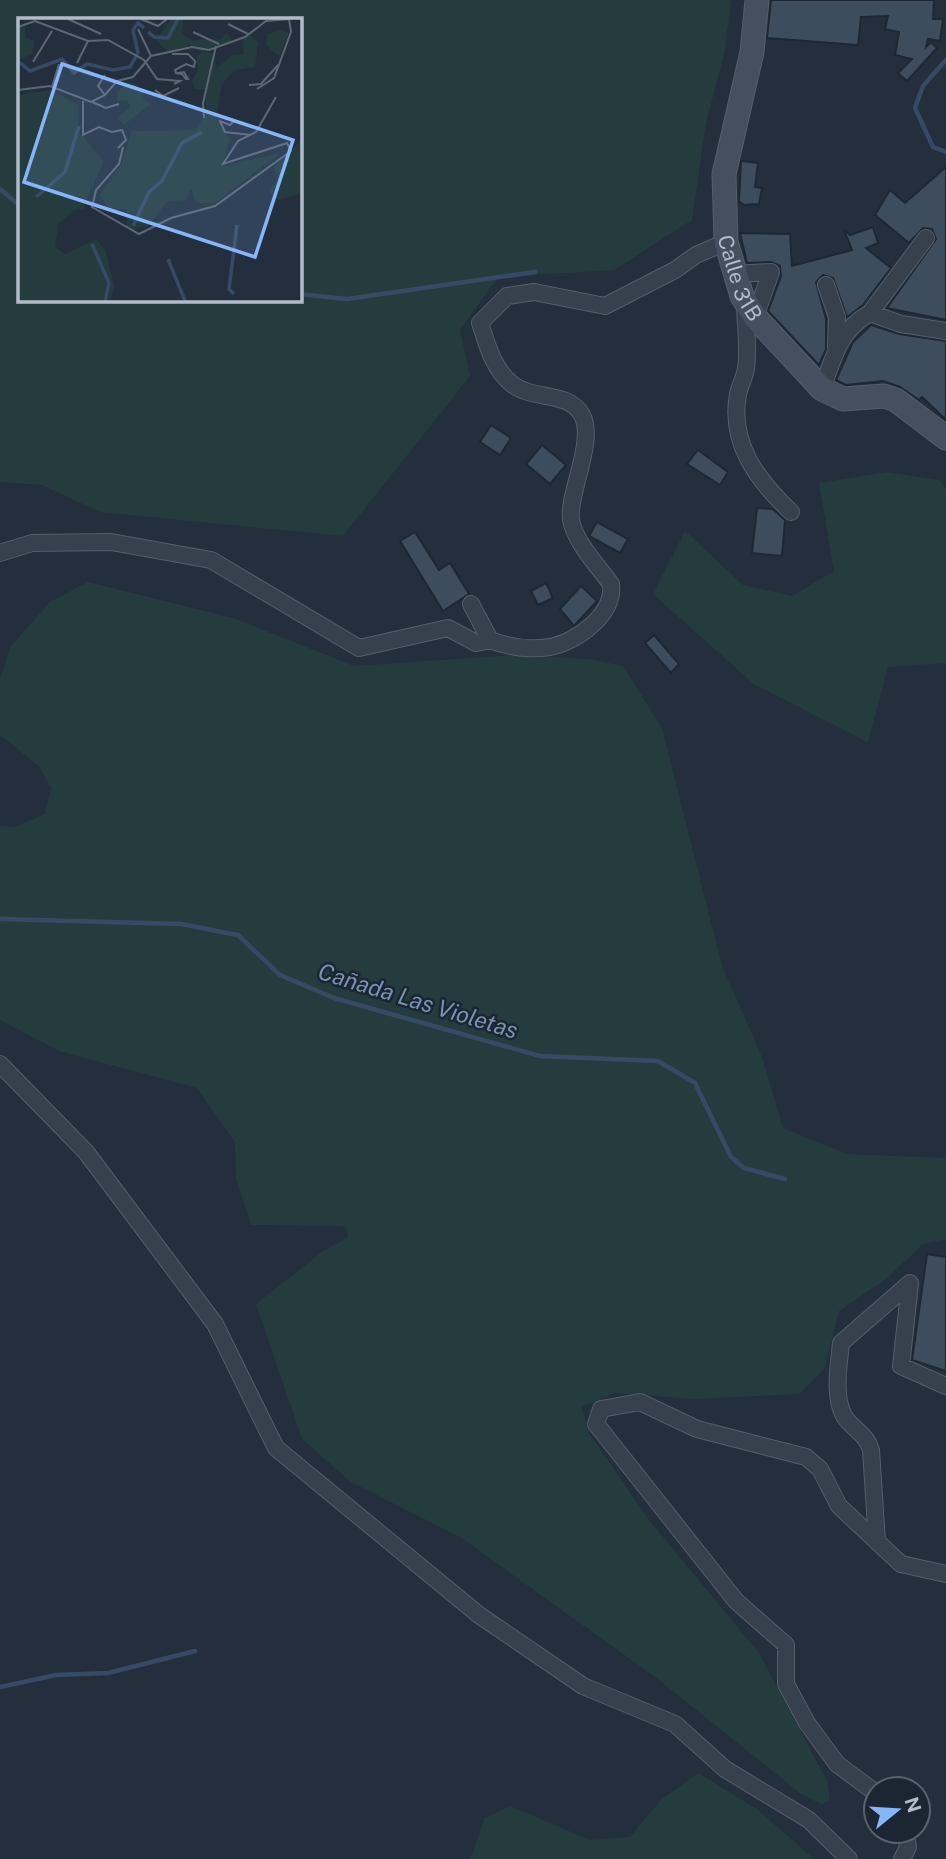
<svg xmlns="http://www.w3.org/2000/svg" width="946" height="1859" font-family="'Public Sans',sans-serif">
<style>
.green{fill:#253c3e;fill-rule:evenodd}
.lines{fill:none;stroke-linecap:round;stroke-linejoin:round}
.stream{stroke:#364a65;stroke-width:4.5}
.building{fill:#3e4d5d;stroke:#1e2834;stroke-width:2}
.street-casing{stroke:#555e6b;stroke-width:18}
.secondary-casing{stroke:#555e6b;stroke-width:25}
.street{stroke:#37404d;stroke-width:16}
.secondary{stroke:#445060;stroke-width:23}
.labels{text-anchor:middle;stroke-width:5;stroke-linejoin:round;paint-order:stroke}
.street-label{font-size:21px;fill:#b2bbc9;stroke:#1c2632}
.water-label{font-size:23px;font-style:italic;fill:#7992b2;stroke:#1c2632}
.inset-river{fill:none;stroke:#364a65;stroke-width:3.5}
.inset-road{fill:none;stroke:#5c6775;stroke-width:2}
.view{fill:#85b5fb;fill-opacity:0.15;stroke:#85b5fb;stroke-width:3.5}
.inset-edge{fill:none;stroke:#b2bbc9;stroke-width:3.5}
</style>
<rect width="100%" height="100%" fill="#232f3d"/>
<path class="green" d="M0 0H731L725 50 706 123 692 220 614 270 498 277 460 330 470 376 343 536 100 512 42 485 0 482ZM299 19V299H19V19Z
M886 472 939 480 946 489V663L888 667 868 742 755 685 653 594 685 531 743 585 792 596 834 571 819 483Z
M88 582 233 618 354 666 514 655 589 659 623 666 662 728 722 966 762 1057 783 1128 847 1154 946 1158V1239L923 1244 886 1279 839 1311 825 1368 799 1394 694 1399 615 1393 582 1407 589 1433 649 1520 759 1653 827 1781 830 1801 821 1804 801 1794 654 1676 460 1537 351 1482 302 1439 256 1304 323 1251 347 1238 348 1230 342 1226 251 1225 236 1178 235 1142 197 1088 59 1051 0 1020V826L15 827 45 814 51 788 39 766 0 735V679L11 646 50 602Z
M698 1773 757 1809 814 1859H470L485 1818 510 1806 590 1840 630 1837 661 1800Z"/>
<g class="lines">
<path class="stream" d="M946 60 923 86 915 108 933 147 946 152
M0 189 19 205
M299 294 347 299 535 272
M0 919 181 924 227 933 238 935 280 975 334 998 540 1056 658 1061 695 1083 731 1157 744 1168 785 1179
M0 1687 56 1675 108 1673 195 1651"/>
</g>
<path class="building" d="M771 0H934L933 19H943L940 41 928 39 926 47 931 42 937 48 907 81 898 73 912 59 895 55 899 32 885 29 888 16 861 17 858 45 767 38Z
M741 161 758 163 755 187 762 188 759 204 744 205 739 201Z
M946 167V320L887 308 936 239 932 229 923 228 909 243 875 215 890 190 905 203Z
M873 227 878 243 866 248 891 268 863 305 847 317 833 278 823 275 816 282 826 319V349L819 365 768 311 781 276 780 266 771 262 747 263 740 233 790 234 792 266 852 250 844 230 850 235Z
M871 325 899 334 946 341V420L922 397 919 400 900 387 883 381 846 385 836 380 853 342Z
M491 425 511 438 500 455 480 442Z
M542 445 566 465 550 484 526 464Z
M698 450 728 472 720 485 687 464Z
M757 508 773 509 785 520 782 556 752 553Z
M597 522 628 539 620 553 589 536Z
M415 532 439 570 450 563 469 594 443 611 400 541Z
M546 583 553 598 538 605 531 591Z
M581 586 597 601 574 626 560 609Z
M654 635 679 664 671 673 645 643Z
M927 1254 946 1257V1371L912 1360Z"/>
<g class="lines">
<g class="street-casing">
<path id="street" d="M734 274 771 272 755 317
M826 285 837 317 836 347
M745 303C745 323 749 347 746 368 745 377 740 385 738 394 729 443 757 480 791 512
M870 313 926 238
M822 389C834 357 839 330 870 313L901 324 946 331
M0 553 32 543 111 542 211 560 359 648 448 628 476 643 490 640
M471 604 490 640C508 647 530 650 550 647 577 642 615 614 611 584 598 566 575 542 571 520 567 495 596 441 582 415 568 390 533 401 512 384 493 369 487 344 480 323L507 296 534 292 605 306 675 270 696 255 726 242
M0 1064 86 1152 215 1324 276 1448 479 1615 583 1686 675 1724 725 1769 809 1820 849 1859
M877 1542 871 1450C866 1433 853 1430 844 1416 833 1396 839 1364 841 1343L910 1283 901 1366 946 1386
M876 1793 837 1764 807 1723 786 1684V1645L736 1601 596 1424 601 1409 640 1402 697 1429 806 1457 820 1469 839 1506 901 1564 946 1574
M902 1859 908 1847 905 1831"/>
</g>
<g class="secondary-casing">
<g id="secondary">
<path id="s1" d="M757 0 752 52 724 174 726 242 742 296 755 317 822 389 843 399 884 396 896 400 946 438"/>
</g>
</g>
<use href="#street" class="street"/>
<use href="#secondary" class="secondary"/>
</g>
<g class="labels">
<g class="street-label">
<text dy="7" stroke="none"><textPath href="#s1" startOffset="284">Calle 31B</textPath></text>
</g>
<g class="water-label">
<text transform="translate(418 1001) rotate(17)" y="8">Cañada Las Violetas</text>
</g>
</g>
<g transform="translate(18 18)">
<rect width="284" height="284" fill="#232f3d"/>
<path d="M153 1H165L164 16 174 22 203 21 209 14 214 23 185 33 196 36 198 51 214 37 226 36 224 22 232 17 240 24 237 49 216 52 204 66 198 99 212 121 204 148 263 135 197 185H178L173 171 168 182 149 184 129 209 114 212 108 208 109 191 91 192 82 177 103 147 114 113 178 112 188 94 187 71H177L174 63 180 53 178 39 184 34 172 27 150 34 138 22ZM7 9V19L17 23 14 36 0 42V10ZM262 12 271 15 261 38 248 27 249 16ZM113 63 127 72 125 81 133 86 106 107 100 100 112 89 110 83 99 82 100 73ZM32 72 61 87 60 113 86 143 65 191 56 192 40 206 37 229 47 236 78 221 88 234 96 268 92 283H0V77ZM283 123V176L258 182 251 174 260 160 255 149Z" fill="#253c3e"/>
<path class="inset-river" d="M130 14 136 19 150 20 160 1M0 43 12 53 44 41 56 55 69 46 95 52 112 49 120 35 115 12 120 5 126 10M18 179 47 154 61 108M115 208 131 174 144 163 164 125 184 114M74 226 91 265 87 283M150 241 167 283M216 276 211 271 219 207"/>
<path class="inset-road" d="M50 1 83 16M123 1 140 8 149 1M210 6 230 16M0 9 17 3 70 23 90 22 126 42 139 61 162 63 156 66M120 11 133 38M175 14 201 26M154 36H170L177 43 176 49 168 46 157 52 158 55 164 56 168 61H170L166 54 160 55M15 44 34 13M59 45 70 23M87 57 80 68 87 77M231 67 243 66 260 47M34 69 41 46M239 71 256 60 273 14 271 1M0 72 32 68 73 84 87 77 99 63 115 59 133 38 174 29 191 32 227 19 248 3 272 1M137 72 145 78 161 70M65 83V117L81 109 94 114 104 112 108 122 100 130M74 84 88 90 101 86M186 100 185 85 198 28M217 102 212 107 202 103 207 114 233 117M105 129 101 146 78 172 74 189 121 216 153 200 197 188 273 133 269 125 205 146 220 123 238 114 258 79"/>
<path class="view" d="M44 46 275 122 237 239 6 164Z"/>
<rect width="284" height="284" class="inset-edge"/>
</g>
<g transform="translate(897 1810) rotate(72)"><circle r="33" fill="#1c2632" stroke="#58626e" stroke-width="2"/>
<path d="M0-5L12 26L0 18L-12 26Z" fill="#85b5fb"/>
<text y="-10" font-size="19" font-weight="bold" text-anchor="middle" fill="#b2bbc9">N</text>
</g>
</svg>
